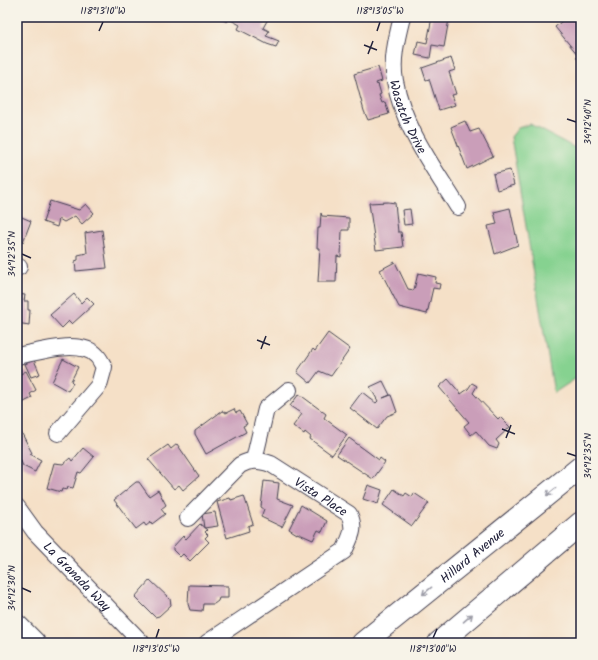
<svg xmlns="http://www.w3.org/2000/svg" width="598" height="660" font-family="Kalam,sans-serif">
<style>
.green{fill:#86d290;stroke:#547a66}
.building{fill:#ca9eb9}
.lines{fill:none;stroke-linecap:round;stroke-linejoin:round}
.minor-casing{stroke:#423e50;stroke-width:18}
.highway-casing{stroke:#423e50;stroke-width:24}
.minor{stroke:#fff;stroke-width:16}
.highway{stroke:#fff;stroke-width:22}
.oneway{stroke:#9c9ca7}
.ticks{fill:none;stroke:#22223b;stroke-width:1.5}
.labels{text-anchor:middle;stroke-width:3;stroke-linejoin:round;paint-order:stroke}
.street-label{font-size:13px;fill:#22223b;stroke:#f7f3e8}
.neatline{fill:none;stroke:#22223b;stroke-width:1.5}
.ticks-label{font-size:10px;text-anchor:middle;fill:#22223b}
</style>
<rect width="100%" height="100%" fill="#f7f3e8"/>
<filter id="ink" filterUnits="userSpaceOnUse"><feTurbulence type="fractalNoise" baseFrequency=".025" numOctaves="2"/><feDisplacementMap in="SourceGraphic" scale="8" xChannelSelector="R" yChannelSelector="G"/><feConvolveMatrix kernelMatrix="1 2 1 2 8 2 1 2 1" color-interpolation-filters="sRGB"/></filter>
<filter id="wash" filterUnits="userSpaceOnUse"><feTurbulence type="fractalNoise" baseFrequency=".012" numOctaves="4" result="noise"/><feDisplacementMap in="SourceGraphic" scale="16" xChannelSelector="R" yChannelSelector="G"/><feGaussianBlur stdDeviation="0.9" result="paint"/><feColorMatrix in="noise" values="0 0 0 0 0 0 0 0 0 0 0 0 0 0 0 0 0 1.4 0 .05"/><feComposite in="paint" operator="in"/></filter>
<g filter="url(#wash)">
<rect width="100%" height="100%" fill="#f5e0c7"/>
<path class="green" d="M530 124 581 151V375L554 393 511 137 518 128Z"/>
<g id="blocks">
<path class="building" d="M218 17H269L263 28 269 31 266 36 279 41 276 47 267 44 238 29 240 25 229 19 227 22Z
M432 17 449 19 444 47 432 45 430 58 415 55 418 41 427 43Z
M567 17H581V61L580 62 576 57 578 55 555 27Z
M451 58 455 70 449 72 456 94 451 95 455 105 439 110 429 79 426 80 422 68Z
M378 67 382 81 376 83 377 85 378 84 381 94 379 95 382 103 385 102 389 114 368 120 364 111 354 74Z
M465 121 470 132 479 129 493 156 467 169 451 127Z
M510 170 514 185 497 190 493 174Z
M50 201 79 210 86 204 94 213 82 224 75 216 64 222 59 219 57 227 43 222Z
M388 202 395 203 398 232H401L403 247 376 250 369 203Z
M510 208 518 245 495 254 488 226 497 224 494 212Z
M410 209 412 224 404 225 402 210Z
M321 213 322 216 349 218V230H342L341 257 337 256 336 282H318L320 248H317L318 228H320Z
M17 215 31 221 23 242 17 239Z
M102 230 107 268 76 271 75 261 78 260V255L87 253 85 233Z
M395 262 408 289 414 290 418 273 436 277 435 283 440 284 439 289 433 288 427 314 399 307 380 270Z
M17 294 25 295 24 301H28V310H30L29 325 17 323Z
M74 294 81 303 87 297 94 304 72 324 69 321 62 328 50 315Z
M328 333 350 349 331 376 319 371 310 383 297 372 313 349 315 351Z
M63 359 78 367 71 381 73 383 68 391 52 382Z
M34 360 40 374 31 377 25 364Z
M26 371 36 390 30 394 32 398 20 404 17 397 19 393 17 389V376Z
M448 379 461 394 468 389 472 383 477 386 473 393 498 419 500 417 510 427 496 440 499 444 497 449 489 446 476 431 471 435 464 426 469 422 439 387Z
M383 381 390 395 383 398 391 395 397 412 387 416 377 429 350 408 362 392 376 403 378 401 370 387Z
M299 394 326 414 324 418 347 435 332 455 310 439 311 437 305 432 304 434 293 426 302 414 290 406Z
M234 409 236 413 240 411 247 424 243 426 246 432 206 454 195 434V431L222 411 226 413Z
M19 428 32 453 30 454 41 460 35 472 23 466 20 459 18 460 17 458V429Z
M349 438 379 460 380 458 385 462 373 479 337 455Z
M177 444 199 476 183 490 179 485 174 489 148 459 168 445 171 449Z
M83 448 94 457 81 473 78 472 73 488 68 487 67 490 62 489 61 492 47 488 54 463 63 464 70 458 72 461Z
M264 481 279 483 277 499 293 505 282 527 261 517 264 509 261 507Z
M136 482H139L149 496 158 490 166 505 161 509 165 514 152 524 151 522 146 526 144 523 136 529 114 500Z
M368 485 382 490 378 504 363 499Z
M394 489 404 496 406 493 412 497 414 493 429 503 412 526 383 505Z
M244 496 253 524 248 526 249 531 227 538 217 502 230 498 231 500Z
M301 505 327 521 322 532 318 530 313 540 297 533V534L289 529Z
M215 512 218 526 204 528 202 514Z
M200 524 207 530 205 532 208 535 205 538 209 542 190 561 183 554 180 557 173 550V547L183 536 186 539Z
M150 580 170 599 171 605 159 616 155 617 135 597Z
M189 585 228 586V598H219L218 601 214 604H203L202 611 190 610 188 604Z"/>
</g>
</g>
<g filter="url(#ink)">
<use href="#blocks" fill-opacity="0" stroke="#423e50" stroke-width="1"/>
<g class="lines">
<g class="minor-casing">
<g id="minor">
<path id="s1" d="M402 17C397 37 391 60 395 81 403 127 434 168 458 207"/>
<path d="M17 267H19"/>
<path d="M17 356C38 352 81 338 97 356 100 359 102 364 104 367L99 385 58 433"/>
<path d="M254 460 266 409 289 390"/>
<path id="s2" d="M17 507 35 532 142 643"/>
<path id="s3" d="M188 518 240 465C251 459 259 460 271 464L349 514C356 529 351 536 344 551L207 643"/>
</g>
</g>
<g class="highway-casing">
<g id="highway">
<path d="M17 626 34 643"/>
<path id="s4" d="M363 643 581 467"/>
<path d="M439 643 581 523"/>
</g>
</g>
<use href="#minor" class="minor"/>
<use href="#highway" class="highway"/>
</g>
<defs><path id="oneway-shaft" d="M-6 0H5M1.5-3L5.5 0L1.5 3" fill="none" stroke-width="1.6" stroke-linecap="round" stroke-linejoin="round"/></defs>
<g class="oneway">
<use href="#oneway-shaft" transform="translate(551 492) rotate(141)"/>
<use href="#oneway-shaft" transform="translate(427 591) rotate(141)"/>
<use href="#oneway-shaft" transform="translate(468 618) rotate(-41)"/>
</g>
</g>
<path class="ticks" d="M99 31 103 22M377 31 380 22M364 45 377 50M368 54 373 41M567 119 576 122M22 254 31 258M257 340 270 345M261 349 266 336M502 429 515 434M506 438 511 425M567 453 576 456M22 588 31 592M156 638 159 629M433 638 437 629"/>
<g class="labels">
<g class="street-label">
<text dy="5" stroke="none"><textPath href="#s1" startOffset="103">Wasatch Drive</textPath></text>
<text dy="5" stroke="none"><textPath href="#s3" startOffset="166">Vista Place</textPath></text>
<text dy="5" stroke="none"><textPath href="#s4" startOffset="140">Hillard Avenue</textPath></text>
<text dy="5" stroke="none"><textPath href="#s2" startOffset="92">La Granada Way</textPath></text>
</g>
</g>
<rect width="598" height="660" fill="none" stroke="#f7f3e8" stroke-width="44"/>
<rect x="22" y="22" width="554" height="616" class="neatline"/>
<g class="ticks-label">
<text x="103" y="14">118°13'10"W</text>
<text x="380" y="14">118°13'05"W</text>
<text transform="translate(587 122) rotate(-90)" y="4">34°12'40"N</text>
<text transform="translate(11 254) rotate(-90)" y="4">34°12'35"N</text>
<text transform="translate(587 456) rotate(-90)" y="4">34°12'35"N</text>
<text transform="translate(11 588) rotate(-90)" y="4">34°12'30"N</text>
<text x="156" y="652">118°13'05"W</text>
<text x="433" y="652">118°13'00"W</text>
</g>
</svg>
